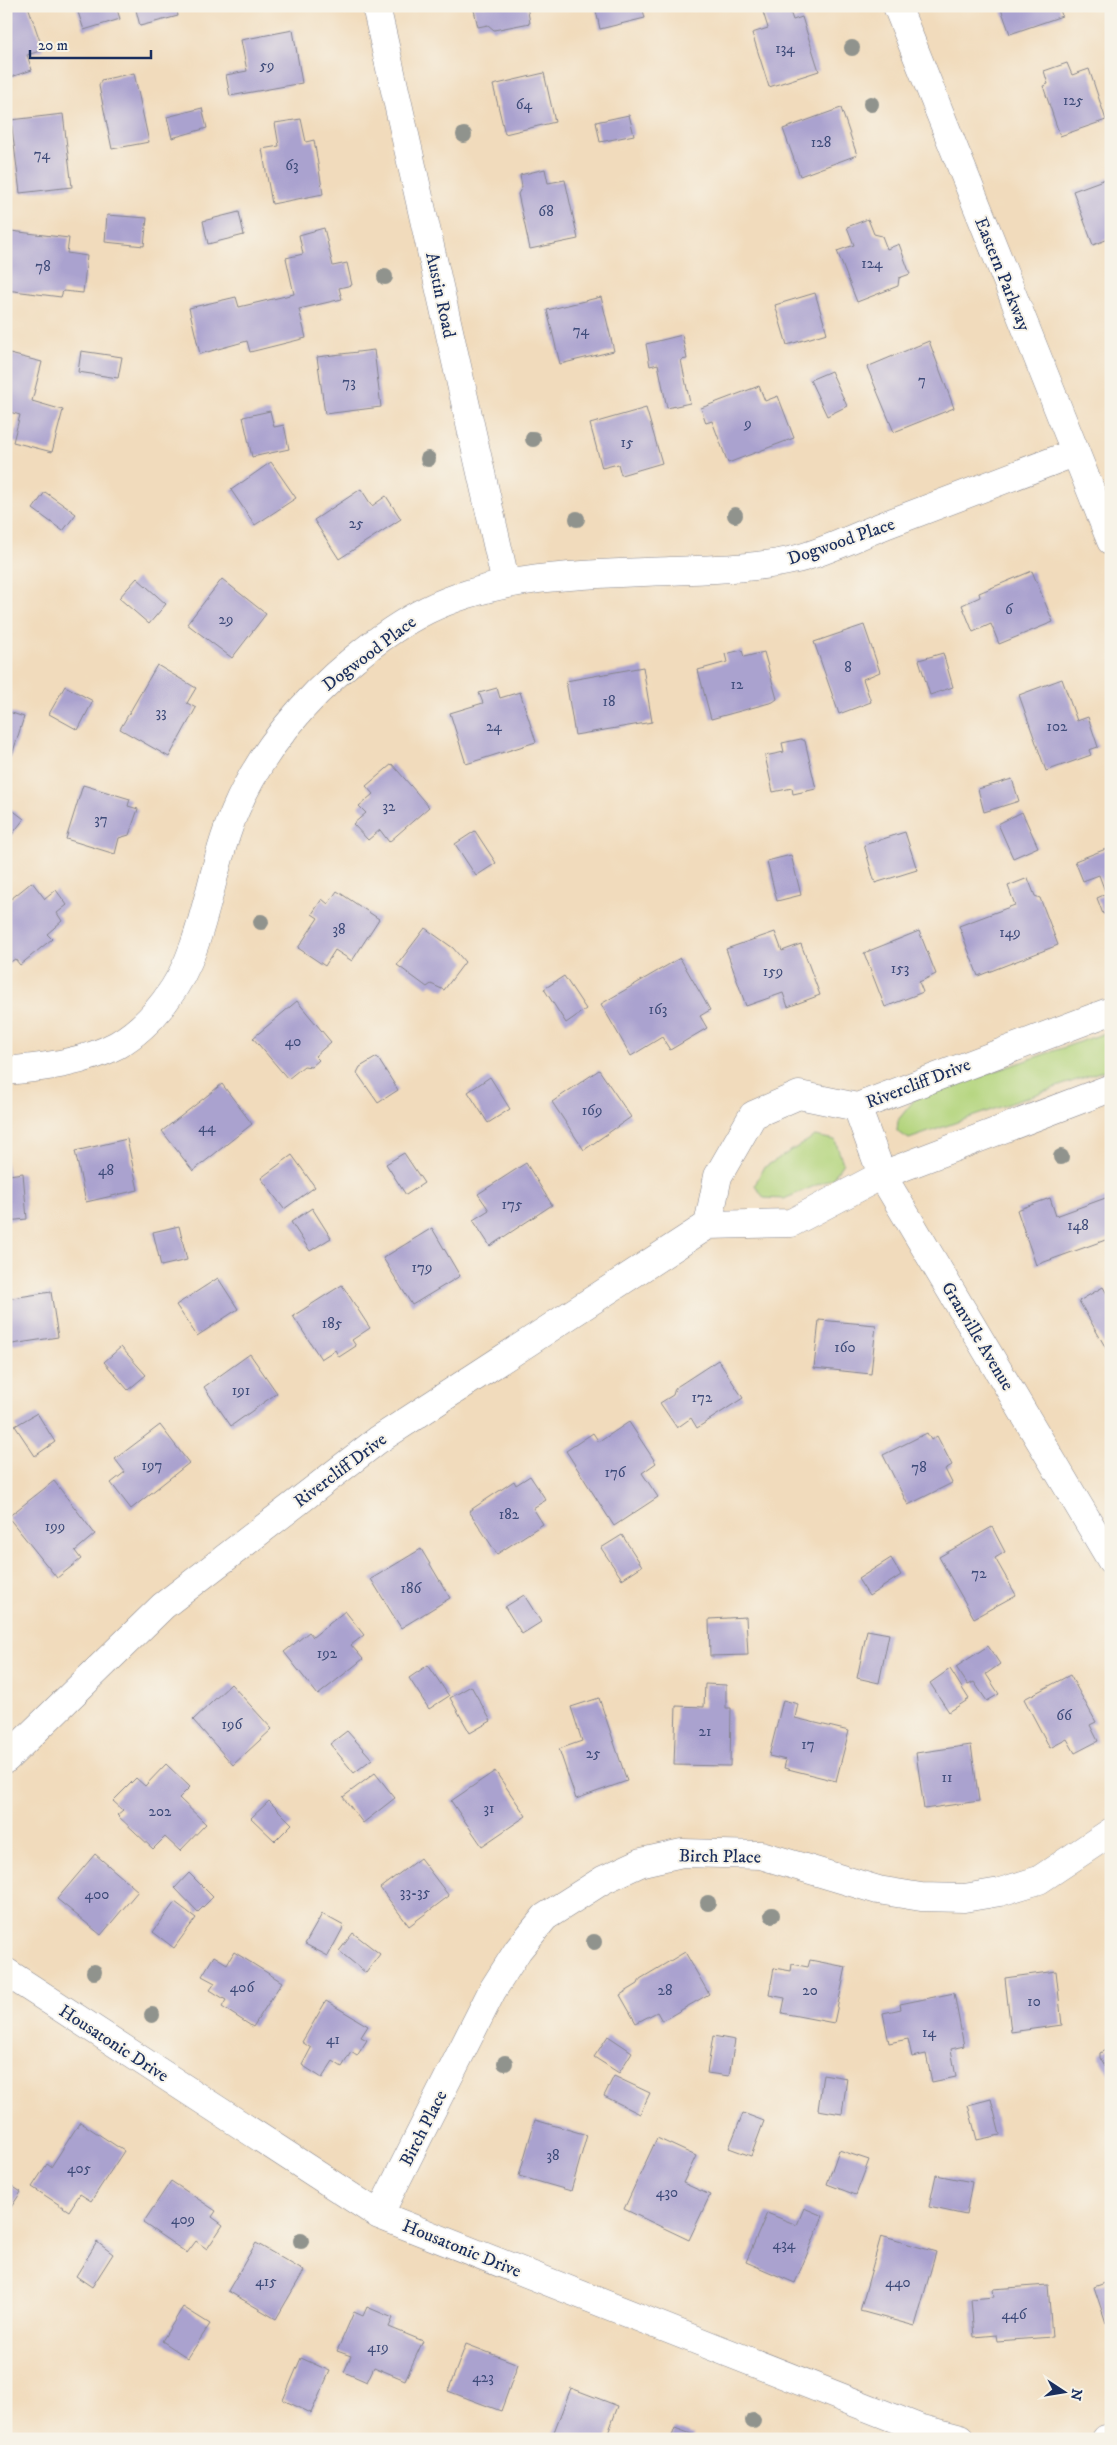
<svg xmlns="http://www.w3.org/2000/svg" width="1117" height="2445" font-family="'IM FELL DW Pica',serif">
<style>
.green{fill:#b2d47c;stroke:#66826d}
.building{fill:#aaa2cf}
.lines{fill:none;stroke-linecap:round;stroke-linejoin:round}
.minor-casing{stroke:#86858d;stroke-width:29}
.minor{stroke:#fff;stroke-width:28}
.tree{fill:#90938d}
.labels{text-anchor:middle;stroke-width:4;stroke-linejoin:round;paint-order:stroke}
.number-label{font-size:15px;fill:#3f4c7a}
.street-label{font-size:18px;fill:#1b2f5e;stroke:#f7f3e8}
</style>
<rect width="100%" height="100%" fill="#f7f3e8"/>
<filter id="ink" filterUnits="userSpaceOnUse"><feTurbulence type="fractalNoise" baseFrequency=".02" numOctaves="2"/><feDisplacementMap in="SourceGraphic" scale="10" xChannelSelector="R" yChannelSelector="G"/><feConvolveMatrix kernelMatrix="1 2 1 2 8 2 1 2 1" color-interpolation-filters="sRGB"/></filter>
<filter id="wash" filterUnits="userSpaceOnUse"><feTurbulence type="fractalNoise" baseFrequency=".0096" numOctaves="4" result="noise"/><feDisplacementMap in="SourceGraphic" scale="20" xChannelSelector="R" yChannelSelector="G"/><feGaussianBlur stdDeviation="1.12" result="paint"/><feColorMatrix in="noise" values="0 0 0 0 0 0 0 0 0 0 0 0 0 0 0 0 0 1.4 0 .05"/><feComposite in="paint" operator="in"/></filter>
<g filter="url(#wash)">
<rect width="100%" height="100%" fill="#f1dbbc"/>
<path class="green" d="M1111 1031V1068L909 1139 897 1131 898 1120 915 1099Z
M815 1136 835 1140 843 1163 833 1178 784 1199 764 1198 755 1185 763 1168Z"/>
<g id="blocks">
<path class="building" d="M6 6H28L43 50 27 55 32 70 8 78Z
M76 6H116L120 19 84 30Z
M135 6H176L178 16 140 26Z
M473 6H527L530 23 494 30 488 25 478 27Z
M595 6H642L645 18 600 29Z
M782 6H788L793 20 802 17 819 71 769 87 752 33 768 28 763 12Z
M1000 6H1059L1062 16 1010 34Z
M293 30 302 83 230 96 226 75 247 71 241 40Z
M1067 63 1072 75 1089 69 1106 120 1060 136 1043 86 1048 84 1044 71Z
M134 73 149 142 112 149 99 86 101 80Z
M544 73 555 122 505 134 493 85Z
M202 108 207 128 172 138 167 117Z
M841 108 857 155 800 176 783 129Z
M63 114 72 187 20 193 11 120Z
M629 115 634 135 600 142 596 122Z
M301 119 306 142 314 140 323 194 272 204 262 149 279 146 275 123Z
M545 169 548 183 565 180 578 239 530 249 518 194 522 187 520 175Z
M1111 177V238L1093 245 1073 191Z
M239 212 244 235 208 244 203 221Z
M107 215 147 218 144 246 105 242Z
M868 219 874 234 882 236 887 249 899 244 910 274 899 278 898 286 857 302 837 251 854 245 847 227Z
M324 228 333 266 347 263 352 285 339 288 342 299 299 309 306 338 250 352 247 341 200 354 189 308 236 297 239 307 294 294 286 258 303 254 299 235Z
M11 231 69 238 67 253 87 256 83 293 63 291 61 297 6 290V266Z
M815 293 827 333 787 345 775 305Z
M601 297 614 351 560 364 547 310Z
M682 335 687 359 681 360 690 403 667 408 658 364 650 366 646 344Z
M929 341 954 408 894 432 867 367Z
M374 350 381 407 325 414 317 357Z
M81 351 122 357 118 378 78 372Z
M6 353 42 362 32 401 63 410 52 452 13 442 20 415 6 411Z
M831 371 847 406 827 416 810 380Z
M759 386 765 401 778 396 794 438 728 463 712 421 706 423 701 408Z
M646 408 662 463 621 475 618 464 602 468 590 424Z
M270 411 274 427 284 425 289 449 252 457 243 417Z
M271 462 296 498 255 525 231 490Z
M361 489 372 506 386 496 401 519 339 559 314 520Z
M45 492 76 514 63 531 33 509Z
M1032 571 1053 622 999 644 991 624 973 632 962 605 980 597 979 593Z
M137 578 166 604 149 624 119 598Z
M222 579 266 614 232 658 187 624Z
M864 625 880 672 863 679 871 702 839 714 814 642Z
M742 650 744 657 764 652 777 699 773 702 711 719 698 670 727 662 725 654Z
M943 653 953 687 930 695 919 660Z
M157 665 196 688 187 703 196 708 169 757 120 729Z
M643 667 652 722 575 735 566 681Z
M1062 679 1077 721 1088 717 1098 747 1089 750 1091 755 1046 771 1019 695Z
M65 686 93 701 78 730 49 714Z
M497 688 500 698 520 692 536 742 466 764 450 713 483 703 479 693Z
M6 711 24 717 11 758 6 756Z
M801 739 805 741 816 789 793 794 792 788 773 792 765 756 784 752 782 743Z
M392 764 429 807 389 842 380 830 368 840 353 824 366 813 359 806 373 794 366 786Z
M1012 779 1019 801 984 812 978 789Z
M83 785 130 799 128 806 138 809 129 835 119 838 115 854 66 839Z
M6 805 24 819 10 837 6 834Z
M1022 812 1038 847 1013 858 998 824Z
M475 831 496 863 476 876 455 844Z
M905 832 917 870 875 883 864 845Z
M1111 847V911L1103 914 1097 898 1106 894 1099 875 1083 881 1075 861Z
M791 855 801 895 777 901 767 861Z
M1028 878 1035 896 1040 898 1058 945 978 976 959 926 1015 905 1008 886Z
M32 882 45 899 56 890 67 905 57 913 62 921 47 934 52 939 20 965 15 959 6 965V903Z
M337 891 379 919 352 961 335 950 325 966 298 948 318 918 312 914 322 899 328 904Z
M425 928 453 948 465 962 444 990 431 984 427 987 397 965Z
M919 931 936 974 919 982 923 992 885 1007 864 953Z
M775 932 782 951 801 944 820 995 788 1007 783 993 746 1006 726 949Z
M680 958 710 1010 700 1016 707 1028 670 1050 662 1037 631 1056 601 1004Z
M564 976 586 1009 566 1023 544 989Z
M297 1001 331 1042 315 1056 319 1060 311 1067 304 1066 288 1079 253 1038Z
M377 1057 398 1090 378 1103 357 1073 360 1067Z
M599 1070 631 1117 584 1150 552 1102Z
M490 1077 510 1109 488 1123 468 1092Z
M222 1084 252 1124 193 1171 162 1131Z
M127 1139 138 1190 86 1202 75 1151Z
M404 1153 424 1183 406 1195 386 1164Z
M292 1155 315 1187 284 1209 261 1178Z
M6 1160 9 1175 23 1173 27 1219 6 1221Z
M526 1163 552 1205 490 1246 473 1220 489 1210 478 1194Z
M1111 1196V1238L1036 1265 1017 1210 1050 1198 1056 1216Z
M312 1208 331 1238 310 1251 291 1222Z
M179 1226 187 1260 161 1266 153 1232Z
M432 1228 460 1276 412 1305 383 1258Z
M218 1278 238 1309 197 1336 176 1305Z
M342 1285 370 1328 352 1340 356 1346 339 1357 335 1350 321 1359 293 1316Z
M1103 1287 1111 1301V1357L1079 1301Z
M51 1292 58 1337 6 1345V1299Z
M819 1320 876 1325 871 1374 814 1368Z
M121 1347 146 1375 128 1390 104 1362Z
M250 1354 277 1393 231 1426 204 1387Z
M718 1360 743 1398 697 1428 691 1418 677 1428 660 1403 673 1395 675 1388Z
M37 1413 55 1442 35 1456 15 1426Z
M629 1422 656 1463 642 1473 658 1497 614 1526 566 1451 593 1433 599 1442Z
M160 1425 189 1463 131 1509 111 1483 125 1472 115 1459Z
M927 1433 931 1440 937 1436 952 1465 945 1469 952 1483 908 1505 883 1455Z
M530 1476 546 1500 533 1508 543 1524 497 1554 469 1511 514 1481 516 1485Z
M54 1481 95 1534 75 1551 81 1559 57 1578 8 1517Z
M992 1527 1005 1552 995 1558 1016 1595 974 1618 939 1557Z
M622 1535 642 1566 622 1579 601 1548Z
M421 1549 450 1598 401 1628 371 1579Z
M891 1558 901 1575 869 1596 858 1579Z
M524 1595 541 1622 522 1634 505 1607Z
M345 1611 364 1635 351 1645 363 1659 318 1695 284 1652 309 1632 313 1637Z
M746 1617 748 1655 710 1656 709 1619Z
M867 1630 889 1634 879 1683 857 1678Z
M988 1646 1000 1664 986 1674 999 1694 987 1701 974 1682 968 1685 956 1667Z
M428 1665 449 1696 429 1709 409 1678Z
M950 1669 969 1699 949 1712 930 1683Z
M1070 1675 1096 1722 1090 1725 1098 1741 1075 1753 1067 1739 1050 1748 1024 1699Z
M231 1684 272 1729 233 1765 193 1720Z
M705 1684 726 1685V1708H731L730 1766 674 1765 676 1706 704 1707Z
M471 1686 491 1721 470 1733 450 1698Z
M599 1698 627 1781 576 1799 559 1749 582 1741 571 1707Z
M783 1700 798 1704 795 1718 849 1731 836 1781 784 1768 786 1760 769 1756Z
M347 1731 372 1759 354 1773 330 1744Z
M971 1745 979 1801 924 1809 916 1753Z
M166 1764 190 1787 179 1798 206 1824 180 1851 165 1837 153 1849 117 1815 123 1810 113 1801 136 1778 145 1786Z
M495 1771 526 1816 482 1846 451 1801Z
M375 1773 395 1798 363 1823 343 1797Z
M269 1801 292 1824 275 1841 251 1818Z
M95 1854 138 1891 101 1935 57 1899Z
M420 1858 449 1896 409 1926 380 1888Z
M189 1873 213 1897 198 1912 175 1888Z
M175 1902 196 1918 174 1948 153 1932Z
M322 1914 344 1926 328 1956 305 1944Z
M353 1933 380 1954 366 1973 339 1951Z
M234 1952 282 1982 253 2027 222 2007 226 2000 210 1990 215 1983 202 1976 214 1956 227 1964Z
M685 1952 709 1994 662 2021 657 2012 636 2023 620 1995 638 1984 640 1979Z
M810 1960 846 1967 834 2023 782 2013 785 1998 769 1995 774 1968 791 1971 792 1964 808 1967Z
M1056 1971 1062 2025 1011 2032 1005 1978Z
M954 1993 964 2046 951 2049 956 2077 932 2082 926 2054 912 2057 908 2039 889 2043 883 2013 901 2009 900 2004Z
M326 2001 368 2026 361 2037 367 2040 357 2056 351 2052 342 2067 333 2061 322 2078 302 2065 311 2048 302 2042Z
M608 2036 632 2052 619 2073 594 2057Z
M713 2036 735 2040 729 2076 707 2073Z
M1111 2047V2077L1100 2058V2053Z
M823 2074 847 2078 842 2114 818 2110Z
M614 2076 650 2093 640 2114 604 2096Z
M991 2099 1000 2135 977 2140 968 2105Z
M743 2113 764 2121 751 2156 729 2148Z
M535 2120 587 2135 571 2191 519 2176Z
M80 2122 124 2151 91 2201 80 2194 69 2211 32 2187 47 2164 51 2167Z
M657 2138 696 2156 683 2183 710 2195 689 2240 624 2209Z
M839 2150 869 2160 856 2195 827 2184Z
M936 2175 972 2182 966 2215 929 2207Z
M171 2181 216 2211 212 2217 223 2225 207 2249 196 2241 187 2253 143 2223Z
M6 2182 21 2192 6 2215Z
M804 2208 823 2216 795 2283 746 2262 767 2213 797 2225Z
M881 2236 936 2252 915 2326 860 2311Z
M97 2242 113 2254 92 2287 76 2276Z
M256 2243 304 2271 276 2319 228 2291Z
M1111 2276V2321L1106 2323 1094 2287 1108 2282 1107 2277Z
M1048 2285 1052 2337 997 2341 996 2335 974 2337 971 2299 994 2297 993 2289Z
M183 2307 210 2324 188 2358 162 2341Z
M367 2307 393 2318 389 2327 423 2341 405 2380 374 2367 367 2382 344 2372 351 2356 337 2351 354 2312 363 2316Z
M466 2344 518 2364 501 2411 448 2391Z
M301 2358 330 2371 311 2413 283 2400Z
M571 2388 618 2406 606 2439 552 2437Z
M675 2428 694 2435 692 2439H671Z"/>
</g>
</g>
<g filter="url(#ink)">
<use href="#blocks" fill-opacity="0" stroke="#86858d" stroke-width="1"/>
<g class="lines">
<g class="minor-casing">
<path id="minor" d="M376 6 506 584
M897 6 1111 541
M6 1071C43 1067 84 1063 117 1045 153 1024 181 985 194 946 210 901 216 855 235 811 260 752 305 699 354 659 376 641 401 623 427 610 501 574 589 574 670 571 713 569 756 569 797 559 827 551 857 536 885 525 948 501 1011 477 1074 453
M857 1107 882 1175 1111 1560
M708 1225 718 1176 753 1115 799 1095 857 1107 1111 1011
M6 1759 163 1606 378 1440 708 1225 791 1223 882 1175 1111 1088
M6 1972 379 2215 919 2428 960 2439
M379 2215 492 1991 518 1950 545 1917 603 1880 642 1862 682 1853 761 1855 878 1890 921 1897 964 1898 1000 1892 1039 1880 1111 1832
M1106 2439 1111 2438"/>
</g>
<use href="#minor" class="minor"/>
</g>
<g class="tree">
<circle cx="852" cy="48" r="8"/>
<circle cx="871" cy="104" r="8"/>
<circle cx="464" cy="135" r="8"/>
<circle cx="385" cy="277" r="8"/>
<circle cx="533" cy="439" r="8"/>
<circle cx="428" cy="459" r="8"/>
<circle cx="735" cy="515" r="8"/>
<circle cx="577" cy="519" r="8"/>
<circle cx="261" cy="922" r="8"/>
<circle cx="1061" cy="1157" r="8"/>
<circle cx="708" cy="1903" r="8"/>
<circle cx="772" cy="1915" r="8"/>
<circle cx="594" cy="1942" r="8"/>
<circle cx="94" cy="1972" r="8"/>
<circle cx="152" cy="2015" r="8"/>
<circle cx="505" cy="2063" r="8"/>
<circle cx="301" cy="2241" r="8"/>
<circle cx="753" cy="2421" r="8"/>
</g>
</g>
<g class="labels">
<g class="number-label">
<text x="785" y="53">134</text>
<text x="267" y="70">59</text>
<text x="1073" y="105">125</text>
<text x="524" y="109">64</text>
<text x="821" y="147">128</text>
<text x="42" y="159">74</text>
<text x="292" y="170">63</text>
<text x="546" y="216">68</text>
<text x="872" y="268">124</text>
<text x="43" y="271">78</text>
<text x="581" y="335">74</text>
<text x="922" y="385">7</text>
<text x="349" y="387">73</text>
<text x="748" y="428">9</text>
<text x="627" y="447">15</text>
<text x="356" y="528">25</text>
<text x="1009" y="614">6</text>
<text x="226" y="624">29</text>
<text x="848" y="672">8</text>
<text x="737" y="689">12</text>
<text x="609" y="706">18</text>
<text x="161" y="717">33</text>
<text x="494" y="731">24</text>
<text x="1057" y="731">102</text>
<text x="389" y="811">32</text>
<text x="101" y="824">37</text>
<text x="339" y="934">38</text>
<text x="1010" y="937">149</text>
<text x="900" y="973">153</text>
<text x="773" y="976">159</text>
<text x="658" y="1014">163</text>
<text x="293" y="1046">40</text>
<text x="592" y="1115">169</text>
<text x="207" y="1132">44</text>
<text x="106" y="1175">48</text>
<text x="512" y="1209">175</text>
<text x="1078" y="1230">148</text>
<text x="422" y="1272">179</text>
<text x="332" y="1328">185</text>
<text x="845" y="1352">160</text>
<text x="241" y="1395">191</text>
<text x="702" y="1402">172</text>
<text x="152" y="1470">197</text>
<text x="919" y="1472">78</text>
<text x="615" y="1477">176</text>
<text x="509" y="1519">182</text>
<text x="55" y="1531">199</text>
<text x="979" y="1578">72</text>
<text x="411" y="1593">186</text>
<text x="327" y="1658">192</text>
<text x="1064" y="1720">66</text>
<text x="232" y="1729">196</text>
<text x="705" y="1736">21</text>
<text x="808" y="1749">17</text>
<text x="593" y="1758">25</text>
<text x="947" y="1782">11</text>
<text x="489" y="1813">31</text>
<text x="160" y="1816">202</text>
<text x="415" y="1897">33-35</text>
<text x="97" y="1899">400</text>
<text x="242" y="1992">406</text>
<text x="665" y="1995">28</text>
<text x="810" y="1995">20</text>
<text x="1034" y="2006">10</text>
<text x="929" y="2037">14</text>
<text x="333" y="2044">41</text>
<text x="553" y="2160">38</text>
<text x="79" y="2173">405</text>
<text x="667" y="2197">430</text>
<text x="183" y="2224">409</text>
<text x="784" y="2249">434</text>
<text x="266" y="2286">415</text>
<text x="898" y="2287">440</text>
<text x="1014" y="2319">446</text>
<text x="378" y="2352">419</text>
<text x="483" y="2382">423</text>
</g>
<g class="street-label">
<text transform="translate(1003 274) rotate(68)" y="6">Eastern Parkway</text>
<text transform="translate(441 295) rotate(78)" y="6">Austin Road</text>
<text transform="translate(841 541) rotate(-19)" y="6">Dogwood Place</text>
<text transform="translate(369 653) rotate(-37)" y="6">Dogwood Place</text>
<text transform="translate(918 1083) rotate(-21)" y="6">Rivercliff Drive</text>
<text transform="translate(978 1336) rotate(59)" y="6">Granville Avenue</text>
<text transform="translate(340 1470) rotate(-37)" y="6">Rivercliff Drive</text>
<text transform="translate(720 1856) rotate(1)" y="6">Birch Place</text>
<text transform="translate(114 2043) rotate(33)" y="6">Housatonic Drive</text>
<text transform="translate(423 2128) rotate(-63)" y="6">Birch Place</text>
<text transform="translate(462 2248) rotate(22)" y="6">Housatonic Drive</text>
</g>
</g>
<rect width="1117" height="2445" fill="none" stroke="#f7f3e8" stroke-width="25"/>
<g transform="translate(1064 2392) rotate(102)" stroke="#f7f3e8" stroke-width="4" paint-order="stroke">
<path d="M0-4L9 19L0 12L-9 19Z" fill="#1b2f5e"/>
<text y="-8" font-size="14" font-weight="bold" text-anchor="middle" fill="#1b2f5e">N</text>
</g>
<path d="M30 50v8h121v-8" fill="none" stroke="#1b2f5e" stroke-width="2.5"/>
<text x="38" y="50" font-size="15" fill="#1b2f5e" stroke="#f7f3e8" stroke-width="4" paint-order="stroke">20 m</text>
</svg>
